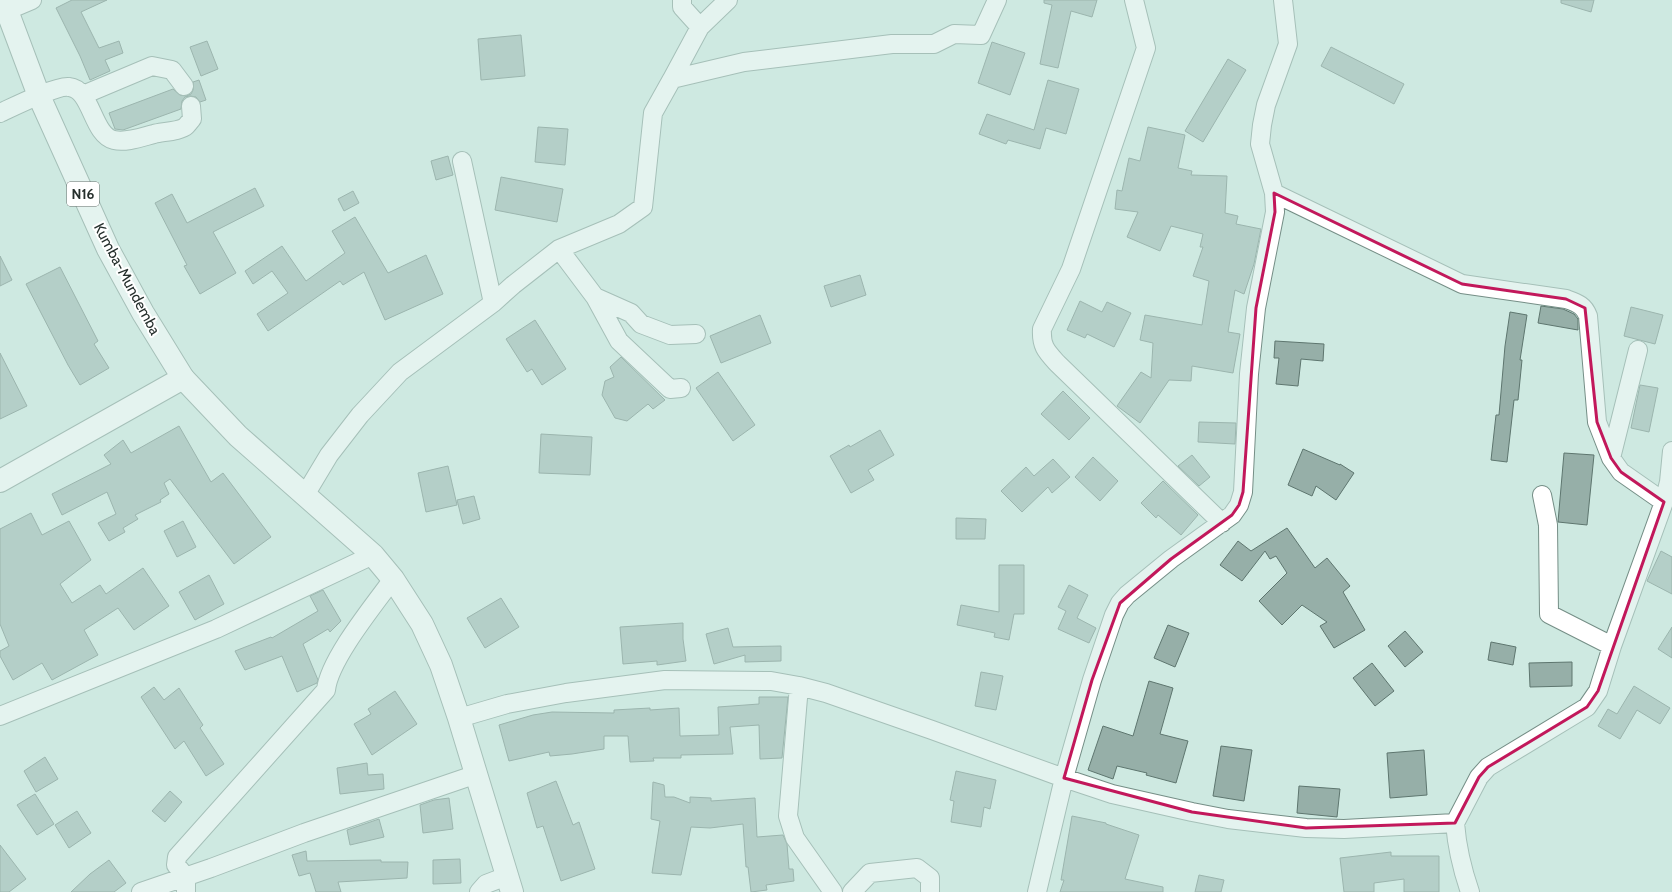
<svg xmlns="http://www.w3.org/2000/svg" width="1672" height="892" font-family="Cabin,sans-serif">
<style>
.building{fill:#96afa8;stroke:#5e766f}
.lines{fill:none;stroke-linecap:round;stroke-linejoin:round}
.minor-casing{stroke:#758e86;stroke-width:20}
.major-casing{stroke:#758e86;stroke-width:24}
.highway-casing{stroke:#758e86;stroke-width:24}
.minor{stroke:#fff;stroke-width:18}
.major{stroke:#fff;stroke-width:22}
.highway{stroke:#fff;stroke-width:22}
.marked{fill:none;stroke:#c2185b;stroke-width:3;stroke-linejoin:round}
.labels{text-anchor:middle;stroke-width:4;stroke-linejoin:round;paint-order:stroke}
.shield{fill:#fff;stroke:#666d6b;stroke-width:1}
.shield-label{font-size:14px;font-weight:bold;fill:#252f2c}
.street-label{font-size:15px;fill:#252f2c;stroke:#fff}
</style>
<rect width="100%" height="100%" fill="#cee9e1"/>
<path class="building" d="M72 0H107L81 12 99 48 119 41 123 53 105 60 110 71 90 80 80 56 56 8Z
M1044 0H1097L1092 17 1071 11 1058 68 1040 64 1052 5 1044 3Z
M1561 0H1594L1591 12 1561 3Z
M521 35 525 76 481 80 478 39Z
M207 41 218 69 201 76 190 47Z
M992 42 1025 53 1010 95 978 83Z
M1331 47 1404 84 1394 104 1321 66Z
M1228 59 1246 70 1203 142 1185 131Z
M199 80 206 100 200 102 196 97 190 96 185 97 182 101 181 109 123 130 115 129 109 113 173 89 180 95 186 96 191 94 193 90V82Z
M1048 80 1079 89 1066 134 1046 128 1040 149 1008 140 1006 144 979 134 987 114 1034 130Z
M538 127 568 129 565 165 535 162Z
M1148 127 1185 135 1178 168 1192 171 1191 175 1227 176 1225 213 1238 216 1236 224 1261 229 1254 264 1244 294 1235 290 1228 332 1240 334 1233 373 1192 366 1191 381 1169 380 1140 423 1117 406 1141 372 1151 378 1153 343 1140 340 1145 315 1202 325 1209 281 1193 276 1203 247H1200L1203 234 1171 226 1160 251 1127 237 1138 212 1115 209 1117 190 1122 191 1129 158 1140 161Z
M448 156 453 175 436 180 431 161Z
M501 177 563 189 557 222 495 210Z
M255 188 264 206 213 232 236 273 200 294 184 266 187 265 155 203 172 194 187 223Z
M353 191 359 203 344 211 338 199Z
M355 217 388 273 426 255 443 294 385 320 364 272 343 285 340 281 268 331 257 314 288 293 272 271 253 284 245 271 282 246 306 281 345 253 332 231Z
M0 256 12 280 0 286Z
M60 267 98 341 94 344 109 368 80 385 68 365 26 284Z
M860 275 866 295 831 307 824 286Z
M1080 301 1102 312 1107 302 1131 313 1114 347 1087 334 1085 338 1067 330Z
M1541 306 1563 309 1574 314 1578 319V330L1538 323Z
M1631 307 1663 315 1655 344 1624 336Z
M1510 312 1527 315 1520 360H1522L1518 400H1514L1507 462 1491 460 1496 415H1499L1505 346Z
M760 315 771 343 721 363 710 336Z
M535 320 566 369 542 385 532 369 527 372 506 339Z
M1275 341 1324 344 1323 361 1301 359 1298 386 1276 384 1279 358H1274Z
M0 353 27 406 0 419Z
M621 357 665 400 653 409 648 404 627 421 615 418 602 395 605 381 614 377 610 367Z
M718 372 755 425 733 441 696 388Z
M1640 385 1658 388 1649 432 1631 428Z
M1063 391 1090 418 1069 440 1041 414Z
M1199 422 1236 423 1235 444 1198 442Z
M179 426 211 482 223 473 271 537 234 564 170 479 164 483 169 494 160 500 161 502 135 515 138 519 123 528 125 532 109 541 98 523 116 514 107 492 62 515 52 494 111 464 104 455 123 440 131 453Z
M880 430 894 455 868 470 874 480 851 493 830 456 849 445 850 447Z
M541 434 592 437 590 475 539 473Z
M1303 449 1340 465V464L1354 473 1336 500 1316 486 1312 496 1288 485Z
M1564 453 1594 455 1587 525 1558 522Z
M1192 455 1210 477 1199 486 1178 466Z
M1093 457 1118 481 1100 501 1075 477Z
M1053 459 1070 477 1052 493 1048 487 1022 512 1001 491 1026 467 1034 476Z
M448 466 457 505 426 512 418 473Z
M1163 481 1198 515 1181 535 1158 515 1156 518 1141 503Z
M474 496 480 519 463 524 457 500Z
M31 513 42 535 69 521 91 560 60 584 72 603 100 585 106 594 143 568 169 606 134 630 118 608 84 630 98 655 52 680 42 663 13 680 0 656V651L9 646 0 624V529Z
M956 518 986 519 985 539H956Z
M183 521 196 547 177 557 164 531Z
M1287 528 1315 568 1327 558 1350 586 1343 592 1365 630 1334 648 1320 626 1327 622 1302 605 1282 625 1259 601 1287 573 1276 556 1270 559 1265 551 1242 581 1220 565 1238 541 1251 551Z
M1661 551 1672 557V594L1647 581Z
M999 565H1024V614H1014L1009 640 994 637 995 633 957 625 961 605 999 612Z
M209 575 224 604 195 620 179 592Z
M1069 585 1088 595 1077 618 1096 628 1089 643 1058 629 1066 611 1058 607Z
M323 590 341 621 330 632 328 629 303 644 318 680 317 683 297 692 282 656 245 670 235 651 271 637 272 638 318 611 310 596Z
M501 598 519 627 485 648 467 618Z
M683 623V639L686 661 657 665V661L623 664 620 627Z
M1168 625 1189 633 1175 667 1154 658Z
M1672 627V658L1658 649Z
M728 628 733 647 781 646V661L745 662V655L714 664 706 634Z
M1405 631 1423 652 1405 667 1388 646Z
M1491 642 1516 647 1513 665 1488 660Z
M1572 662V686L1530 687 1529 663Z
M1372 663 1394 691 1375 706 1353 678Z
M981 672 1003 676 996 710 975 706Z
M1149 681 1173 688 1160 734 1188 741 1176 783 1146 775 1147 773 1117 766 1113 779 1088 770 1103 726 1133 736Z
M1634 686 1670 708 1660 724 1637 710 1620 739 1598 726 1608 709 1617 714Z
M154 687 164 700 179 688 203 725 200 728 224 764 206 776 184 741 175 749 141 697Z
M395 691 417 724 372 755 354 724 371 714 368 709Z
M759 697H788L782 758 760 759 759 725 730 727 733 754 681 755V758H653L654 761 630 762 628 736H604V749L572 754 550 756 549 752 509 761 499 725 533 715 552 712 614 713V710L650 708V710L679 708 680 736 719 735 718 707 759 704Z
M1221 746 1252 750 1244 801 1213 796Z
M1424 750 1427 795 1390 798 1387 753Z
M45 757 58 779 36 792 24 771Z
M367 763 368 775 383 774 384 789 340 794 337 768Z
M956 771 996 780 990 809 984 807 981 827 951 822 954 801 950 800Z
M556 781 573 825 579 822 595 869 561 881 543 826 537 828 527 793Z
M653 782 664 785 665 797H674L690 803V797L711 798V801L755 798 757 837 783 835 787 844 789 869H793L794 881 766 885 767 890 751 892 748 867H746L743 824 710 828 691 827 681 875 652 873 660 821 651 819Z
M1299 786 1340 789 1337 817 1297 813Z
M170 791 182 802 165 822 152 811Z
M35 794 54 824 37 835 17 805Z
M449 798 453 829 423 833 420 805 434 800Z
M77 811 91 833 69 848 55 825Z
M1072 816 1106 823V824L1139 835 1125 879 1163 887V892H1060L1064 880H1061Z
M379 819 384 837 350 845 347 830Z
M0 845 26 879 9 892H0Z
M306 851 307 861 381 860V862H408L407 878 338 882 341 892H316L310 873 299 876 292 855Z
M1391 852V856H1439V892H1404V879L1374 883V892H1344L1340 858Z
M460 859 461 883 433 884V860Z
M109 860 126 883 114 892H71L90 874Z
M1199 875 1224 880 1221 892H1195Z"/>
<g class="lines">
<g class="minor-casing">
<path id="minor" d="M682 0V7L700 27
M1134 0 1146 48 1071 269 1042 329C1041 346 1046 351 1057 363L1222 523
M6 11 32 0
M672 79 700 27 728 0
M83 95 152 66 172 70 184 86
M0 113C13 107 57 85 69 87 92 89 92 135 114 140 126 143 142 137 154 134 161 132 181 131 186 126 188 124 190 121 192 119L191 106
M462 161 493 303
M1274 193 1462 284 1566 299C1577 303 1584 305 1588 316L1597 422 1611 458 1621 472 1664 502
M559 249 595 297 631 313 641 324 670 335 696 334
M595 297 619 341 670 389 681 388
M1611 458 1638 350
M305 495 329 455 360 415 400 372 493 303 513 285 559 249 619 224 643 207 653 113 672 79 744 62 892 44H934L954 34 981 35 997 0
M1542 495 1548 525 1549 614 1612 646
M799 686 788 816 795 838 833 892
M0 716 216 629 373 555
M459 718 507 704 566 693 665 680 771 681 799 686 826 693 932 730 1064 778 1112 794 1192 812 1228 819 1306 828 1344 829 1455 823C1457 848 1462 869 1470 892
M1455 823 1479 777 1488 767 1587 707 1598 691 1612 646 1664 502 1669 482 1672 451
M141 892 211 868 304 833 477 774
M186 892V877L176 865 177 857 326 690C329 660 374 605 393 579
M479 892 486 884 507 876
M852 892 870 873 917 868 930 878V892
M1037 892 1064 778 1092 680 1114 615 1120 603 1127 595 1171 559 1232 515 1239 505 1243 492 1249 374 1256 308 1275 212 1274 193 1260 144 1262 125 1266 105 1288 44 1283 0"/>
</g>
<g class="major-casing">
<path id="major" d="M183 378 238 436 373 555 393 579 422 624 441 665 459 718 512 892"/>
</g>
<g class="highway-casing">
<path id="highway" d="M0 481 183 378 143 313 108 249 39 96 3 0"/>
</g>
<use href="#minor" class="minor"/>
<use href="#major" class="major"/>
<use href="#highway" class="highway"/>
</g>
<path d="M0 0H1672V892H0ZM1274 193 1462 284 1566 299 1585 308 1597 422 1611 458 1621 472 1664 502 1598 691 1587 707 1488 767 1479 777 1455 823 1306 828 1192 812 1064 778 1092 680 1120 603 1171 559 1232 515 1239 505 1243 492 1256 308 1275 212Z" fill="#cee9e1" fill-opacity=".55" fill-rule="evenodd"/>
<path class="marked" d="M1274 193 1462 284 1566 299 1585 308 1597 422 1611 458 1621 472 1664 502 1598 691 1587 707 1488 767 1479 777 1455 823 1306 828 1192 812 1064 778 1092 680 1120 603 1171 559 1232 515 1239 505 1243 492 1256 308 1275 212Z"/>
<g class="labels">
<rect class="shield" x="67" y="182" width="32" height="24" rx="3"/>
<g class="shield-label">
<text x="83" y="199">N16</text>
</g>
<g class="street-label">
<text transform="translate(127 279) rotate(62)" y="5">Kumba-Mundemba</text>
</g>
</g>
</svg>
